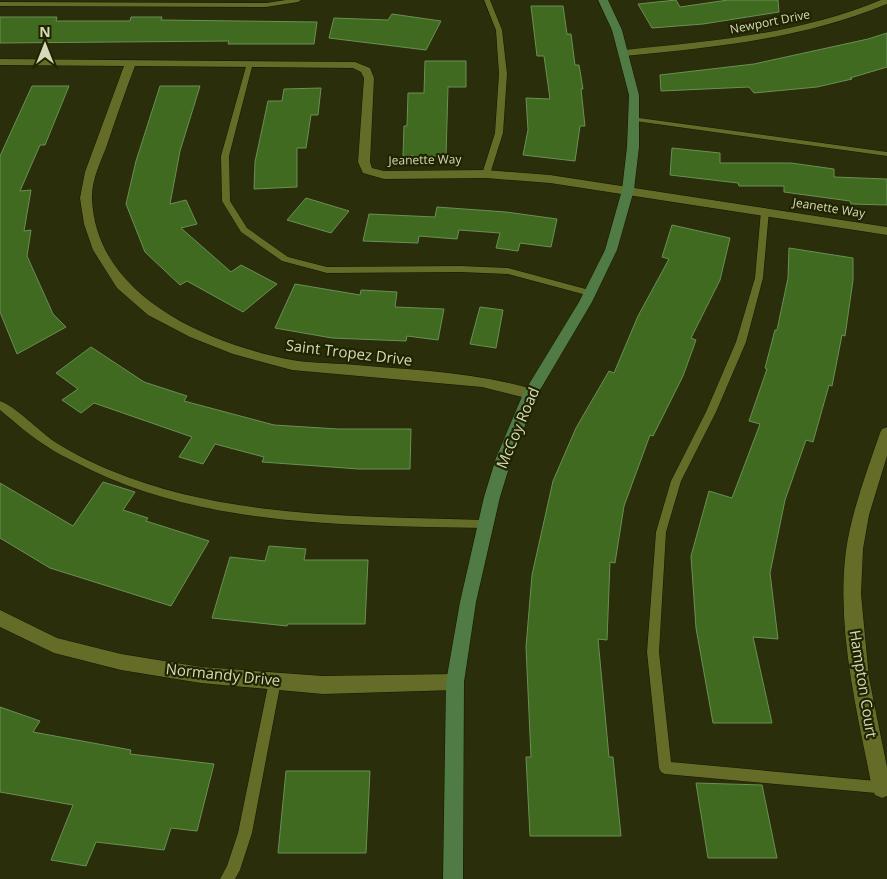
<svg xmlns="http://www.w3.org/2000/svg" width="887" height="879" font-family="'Open Sans',sans-serif">
<style>
.building{fill:#3f6a20;stroke:#6b8f55}
.lines{fill:none;stroke-linecap:round;stroke-linejoin:round}
.lane-casing{stroke:#131602;stroke-width:1}
.street-casing{stroke:#131602;stroke-width:1}
.secondary-casing{stroke:#131602;stroke-width:1}
.lane{fill:#656c28;fill-rule:evenodd}
.street{fill:#656c28;fill-rule:evenodd}
.secondary{fill:#507b44;fill-rule:evenodd}
.labels{text-anchor:middle;stroke-width:4.5;stroke-linejoin:round;paint-order:stroke}
.far-street-label{font-size:12px;fill:#d5dbb8;stroke:#212401}
.street-label{font-size:15px;fill:#d5dbb8;stroke:#212401}
</style>
<rect width="100%" height="100%" fill="#2b2e0a"/>
<path class="building" d="M676 0 680 7 728 0H778L779 12 703 24 652 28 638 4Z
M531 6H563L567 34H571L575 65H579L583 89H581L585 126H580L575 161 523 155 528 130 526 98 550 99 544 56H537Z
M392 14 441 21 426 50 329 38 334 18 388 20Z
M0 17H57L56 21H130L131 17H162L161 20 317 22 314 44H228L229 41 0 43Z
M887 33V67L850 78 852 79 817 87 754 93 749 87 661 91 660 75 754 64 868 39Z
M425 61H466V87H448L446 156H403L404 126H407L408 93H424Z
M32 86H69L45 145H40L20 191 31 190 24 231 31 230 27 256 53 314 66 327 17 354 0 312V156Z
M160 86H200L180 151 170 204 186 200 197 224 181 228 231 272 241 265 277 284 243 312 187 281 180 285 145 252 126 204 136 161Z
M321 88 318 115H311L306 148H297V187L254 189 255 162 268 101H282L284 89Z
M672 148 720 153V163H791L834 169V177L887 179V205L851 204 850 201 784 192V186H739L738 183 670 175Z
M306 198 349 211 331 233 287 220Z
M437 207 506 212 557 219 551 247 520 243 518 251 496 248 500 233 459 230 457 239 419 236 418 243 363 241 369 214 435 217Z
M672 225 730 238 720 280 691 338 696 340 683 376 653 436 650 435 624 506 615 563 610 562 607 640 598 639 609 757H613L621 836H530L526 757H531L526 647 532 575 553 481 576 428 609 371 614 373 638 316 669 259 662 257Z
M789 248 853 258V280L845 336 842 335 832 386 829 385 813 442 806 440 785 500 770 573 778 639 753 637 772 723H713L696 628 691 556 709 491 732 498 760 424 749 421 767 369 765 368 775 330H777L788 278Z
M295 284 360 295 361 290 397 292 395 307 444 309 438 340 407 336 406 341 332 338 275 328Z
M480 307 503 310 496 348 470 344Z
M91 347 144 382 187 396 184 401 274 425 338 429H411L410 469H359L262 462 264 457 215 444 203 464 179 457 192 437 94 403 81 413 62 400 78 389 56 373Z
M103 482 135 492 123 510 148 518 146 521 209 541 171 606 50 568 0 538V483L73 526Z
M269 546 306 549 304 560H368L365 624H288L287 626 212 618 230 557 265 561Z
M0 707 40 721 33 732 131 750 130 754 214 764 197 831 171 828 164 850 96 842 86 866 51 860 73 805 0 792Z
M286 771H370L366 853H278Z
M696 783 762 785 777 858H708Z"/>
<g class="lines">
<g class="lane-casing">
<path id="lane" d="M286 0H301L298 2 266 7 0 6V2L266 3Z
M484 0H490L502 30 507 74 503 133 490 174 486 176 482 174 495 133 499 74 496 30Z
M250 61 253 63 229 156 230 201 247 228 288 257 327 267 460 266 508 268 593 291 594 293 593 295 590 296 508 274 460 272 327 273 282 261 241 232 222 201 221 156 247 63Z
M632 117 887 152V156L635 121 631 119Z
M765 208 769 211 763 278 746 342 716 412 681 481 666 532 659 652 671 762 887 782V794L665 774 661 772 659 768 647 652 656 532 671 481 706 412 736 342 755 278 761 211Z
M0 401C15 406 40 432 55 442 70 452 95 464 112 471 229 519 361 516 485 520L489 521 490 524 489 527 485 528C347 525 200 528 75 462 66 457 56 453 48 447 31 437 16 423 0 410Z
M275 675 279 677 281 681 252 833 240 870 235 879H220L227 866 238 833 269 681 271 677Z"/>
</g>
<g class="street-casing">
<path id="street" d="M881 0H887V4C803 39 715 47 625 56L620 53 625 50C713 41 799 34 881 0Z
M0 59 355 62 370 68 374 78 370 162 372 168 384 171 486 170 550 175 887 227V235L550 183 486 178 384 179 363 173 358 162 364 78 361 72 353 68 135 66C125 92 116 118 107 145 101 161 91 181 92 199 96 297 209 344 292 360 309 363 327 363 344 364 408 370 474 371 535 390L537 394 535 398 530 399 482 387 292 370 233 354 190 337 148 315 117 288 93 250 84 224 80 198 85 172 124 66 0 65Z
M887 427V456L869 515 863 549 861 594 869 678 887 767V796L882 798 875 795 872 788C857 710 836 630 846 550 852 510 867 471 880 433L882 429Z
M0 610 57 638 121 654 201 667 323 676 455 674 461 676 464 682 461 688 455 690 323 694 201 683 121 670 54 653 0 627Z"/>
</g>
<g class="secondary-casing">
<path id="secondary" d="M598 0H608L622 30 639 95V147L634 190 617 250 592 302 537 395 512 458 500 497 476 602 464 682 463 879H443L446 682 460 602 484 497 496 458 523 394 579 302 605 250 622 190 627 147 629 95 612 30Z"/>
</g>
<use href="#lane" class="lane"/>
<use href="#street" class="street"/>
<use href="#secondary" class="secondary"/>
</g>
<g class="labels">
<g class="far-street-label">
<text transform="translate(770 22) rotate(-11)" y="4">Newport Drive</text>
<text transform="translate(425 160) rotate(-1)" y="4">Jeanette Way</text>
<text transform="translate(829 208) rotate(9)" y="4">Jeanette Way</text>
</g>
<g class="street-label">
<text transform="translate(349 353) rotate(7)" y="5">Saint Tropez Drive</text>
<text transform="translate(518 428) rotate(-67)" y="5">McCoy Road</text>
<text transform="translate(223 675) rotate(6)" y="5">Normandy Drive</text>
<text transform="translate(863 684) rotate(81)" y="5">Hampton Court</text>
</g>
</g>
<g transform="translate(45 45)" stroke="#212401" stroke-width="4" paint-order="stroke">
<path d="M0-4L9 19L0 12L-9 19Z" fill="#d5dbb8"/>
<text y="-8" font-size="14" font-weight="bold" text-anchor="middle" fill="#d5dbb8">N</text>
</g>
</svg>
